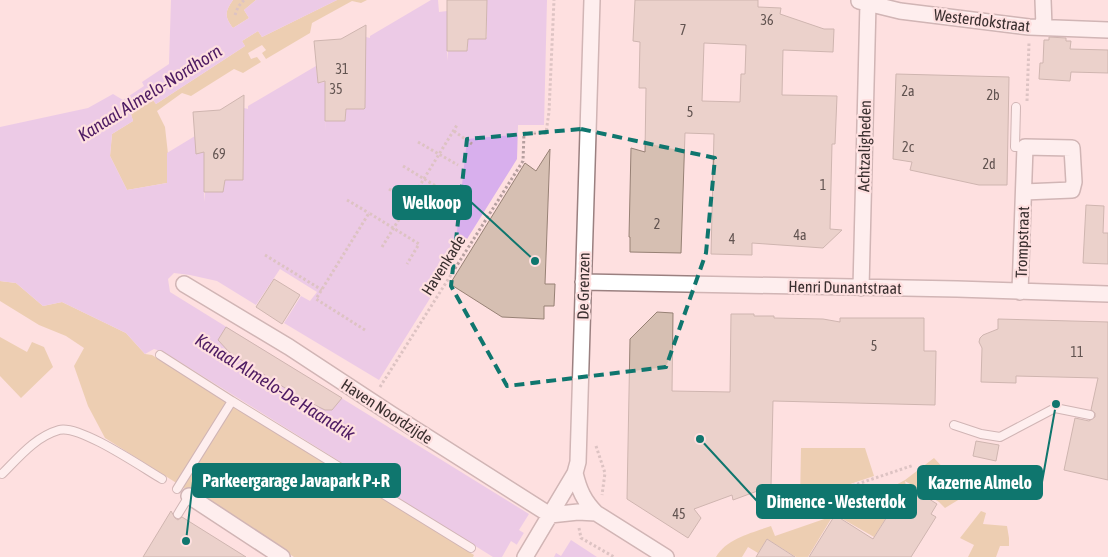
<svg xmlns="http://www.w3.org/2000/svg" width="1108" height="557" font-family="'Asap Condensed',sans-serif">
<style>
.green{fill:#dab87b}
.water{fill:#d8afed}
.pier{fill:#fee0e0}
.building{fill:#d6bfb2;stroke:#978175;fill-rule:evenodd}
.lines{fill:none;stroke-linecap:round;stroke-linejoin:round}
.lane-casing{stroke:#9b8080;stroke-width:10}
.street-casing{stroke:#9b8080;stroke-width:18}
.path{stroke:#b69f9f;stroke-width:3;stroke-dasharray:2.5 2.5;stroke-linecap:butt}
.lane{stroke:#fff;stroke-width:8}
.street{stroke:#fff;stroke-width:15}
.marked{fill:none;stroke:#0f766e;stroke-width:4;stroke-dasharray:10 6;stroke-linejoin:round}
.labels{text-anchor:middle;stroke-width:4.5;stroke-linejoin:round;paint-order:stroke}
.number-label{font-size:14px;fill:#615350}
.street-label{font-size:16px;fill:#3a2f2f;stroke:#fee0e0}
.water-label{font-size:18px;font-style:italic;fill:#4d1a62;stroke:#fee0e0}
.leader{fill:none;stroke:#0f766e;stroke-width:2}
.callout-dot{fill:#0f766e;stroke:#fee0e0;stroke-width:2}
.callout{fill:#0f766e;stroke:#0f766e;stroke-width:2}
.callout-label{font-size:18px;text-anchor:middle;font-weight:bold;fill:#fff}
</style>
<rect width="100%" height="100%" fill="#fee0e0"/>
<path class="green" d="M233 0H256L244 10 249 18 233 28C224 17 225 11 233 0Z
M337 0H367L361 3 352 1 312 23 310 33 266 59 262 53 266 50 262 45 248 53 251 59 257 57 261 62 243 73 234 69 191 96 182 93 157 111 165 127 168 154 167 183 127 190 110 156 112 134 133 121 131 114 153 100 156 104 245 46 242 41 258 31 262 37Z
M0 281 16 283 43 306 62 302 126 333 145 354 152 355 474 555 473 557H294L105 438 88 406 74 366 84 348 66 336 39 325 0 301Z
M0 337 27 352 32 342 44 347 53 367 21 398 0 376Z
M801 448H865L874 476 800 501Z
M934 458 968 494 945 508 939 502 905 481 906 486 874 537 834 514 808 557H796L767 539 758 553 748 547 742 557H716C727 538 752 533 771 526L775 536 830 517 829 507 836 503 841 514 889 499 892 487 905 480Z
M981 511 986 513 983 524 1007 526 1009 538V546H1000L996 557H968L974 545 960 538Z"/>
<path class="water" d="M171 0H233C225 11 224 17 233 28L249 18 244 10 256 0H337L262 37 258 31 242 41 245 46 156 104 153 100 131 114 133 121 112 134 110 156 127 190 167 183V153L195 136 197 153 204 152V202L205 192H223L225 180H242L243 178 244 108 248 109V106L316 66 318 83 325 82 326 132V121H345L346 109H364L366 37 370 38V36L431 0H438L439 12 447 11V61L448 51 468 49V39L487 37V0H547L544 125H518L517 159 379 380 284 323 301 296 310 301 317 292 280 269 256 305 217 281 190 275 174 273 168 279 170 292 529 514 519 530 561 556 571 540 597 557H536L511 541 502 557H493L164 352 154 349 145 354 126 333 62 302 43 306 16 283 0 281V127L88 108 113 94 123 100 144 86 142 82 169 64Z"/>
<path class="pier" d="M525 531 557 551 554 557H534L516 546Z"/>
<path class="building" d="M447 0H487L486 39H468L467 51H447Z
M635 0H758V7L781 8 780 14 824 29H834L833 52 783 50 782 95 837 96 835 144H832L830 229 842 230 823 248 752 243V255L711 254 714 134 685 133 681 253 630 252V237H629L631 148 645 152 646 88H639L640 42 633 41ZM704 43 746 45 745 74H741L740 102 702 101Z
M366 25 365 108 364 109H346L345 121H325V81L318 83 314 41 341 39Z
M1049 37 1066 38V41H1071L1070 49 1108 50V73L1071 72 1070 81 1039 79 1040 63H1043L1044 40H1049Z
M896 74 1009 77 1007 185H979L910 170 912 162 893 159Z
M244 95 243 179V180H225L223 192H204V152L196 154 193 112 220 110Z
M550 149 545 284H555L554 306H544V319L502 317 450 284 525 163 536 171Z
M1086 205 1104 206 1103 233H1108V264L1083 263Z
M274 279 300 295 282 324 256 307Z
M657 312 673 313 672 391 730 392 731 314H754V316H774V318L823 319 840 322V318H924V351H936L935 405 773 401 771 486 733 500 732 495 694 509 701 518 688 538 627 499 630 339Z
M998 319 1108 322V480L1064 470 1075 418 1089 421 1095 417V413L1091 410 1098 378 1016 376V383L981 382 982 348 979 342 980 338 983 335 998 329Z
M226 327 342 398 332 410H325L299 397 229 352 218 340Z
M976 441 999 445 996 461 973 456Z
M907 485 937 504 931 514 936 517 911 557H809L835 515 873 539Z
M171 511 175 518 178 520 182 517 246 557H143Z
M767 539 795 557H756Z"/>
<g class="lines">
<g class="lane-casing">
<path id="lane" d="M1016 107 1015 147H1025
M160 355 232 401 177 489
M232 401 471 548
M954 425 981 434 1000 437 1055 408 1090 415
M2 474C19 457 35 437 59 430 79 424 143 468 162 479
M178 514 189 496"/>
</g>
<g class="street-casing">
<path id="street" d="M1043 0 1044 27
M859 1 900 11 1029 27 1108 30
M583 282 957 289 1108 294
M184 284 289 347 391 414 550 515 578 512 596 513
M861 288 868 3
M1020 292 1025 147 1072 148 1074 182 1072 190 1024 192
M575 473C579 490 584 501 596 513L666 557
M189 496 282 557
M525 557 575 473 578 462 592 0"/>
</g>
<path class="path" d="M235 15 238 7 244 0
M1027 101 1029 43
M454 131 472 144
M418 142 458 165
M403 166 444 191
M389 189 429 215
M347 200 369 213
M382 247 457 125
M265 255 322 290
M365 330 316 299 369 213 419 244 407 264
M380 387 523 161 524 133H546L549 112 554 0
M596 446 605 473 602 495
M786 508 914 465
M579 528 581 538 614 557"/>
<use href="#lane" class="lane"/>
<use href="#street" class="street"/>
</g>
<path d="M0 0H1108V557H0ZM581 129 715 158 706 253 666 367 507 386 451 286 467 139Z" fill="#fee0e0" fill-opacity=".55" fill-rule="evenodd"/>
<path class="marked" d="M581 129 715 158 706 253 666 367 507 386 451 286 467 139Z"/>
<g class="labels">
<g class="number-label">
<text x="767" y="25">36</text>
<text x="683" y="35">7</text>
<text x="342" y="74">31</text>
<text x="336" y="94">35</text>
<text x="908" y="96">2a</text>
<text x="993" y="100">2b</text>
<text x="690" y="117">5</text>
<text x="908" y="152">2c</text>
<text x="219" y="159">69</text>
<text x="989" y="169">2d</text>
<text x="823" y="190">1</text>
<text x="657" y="229">2</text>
<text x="800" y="240">4a</text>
<text x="732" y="244">4</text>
<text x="874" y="351">5</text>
<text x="1077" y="357">11</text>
<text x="679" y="519">45</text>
</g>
<g class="street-label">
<text transform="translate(982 20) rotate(7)" y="6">Westerdokstraat</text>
<text transform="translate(864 146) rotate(-89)" y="6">Achtzaligheden</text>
<text transform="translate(1022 242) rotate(-88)" y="6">Trompstraat</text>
<text transform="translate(443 265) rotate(-58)" y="6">Havenkade</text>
<text transform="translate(583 286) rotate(-89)" y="6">De Grenzen</text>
<text transform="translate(845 287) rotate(1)" y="6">Henri Dunantstraat</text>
<text transform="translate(387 411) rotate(33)" y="6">Haven Noordzijde</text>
</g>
<g class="water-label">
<text transform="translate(150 93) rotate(-32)" y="6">Kanaal Almelo-Nordhorn</text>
<text transform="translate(275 387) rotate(32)" y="6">Kanaal Almelo-De Haandrik</text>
</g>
</g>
<path class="leader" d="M535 261L471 202M186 541L193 481M1056 404L1042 482M700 439L757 501"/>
<g class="callout-dot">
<circle cx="535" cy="261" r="5"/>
<circle cx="186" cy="541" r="5"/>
<circle cx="1056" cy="404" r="5"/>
<circle cx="700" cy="439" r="5"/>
</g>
<g class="callout">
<rect x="393" y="186" width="78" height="33" rx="5"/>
<rect x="193" y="464" width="207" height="33" rx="5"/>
<rect x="918" y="466" width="124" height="33" rx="5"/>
<rect x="757" y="485" width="159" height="33" rx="5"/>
</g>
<g class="callout-label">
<text x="432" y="209">Welkoop</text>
<text x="296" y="487">Parkeergarage Javapark P+R</text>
<text x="980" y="489">Kazerne Almelo</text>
<text x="836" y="508">Dimence - Westerdok</text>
</g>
</svg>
